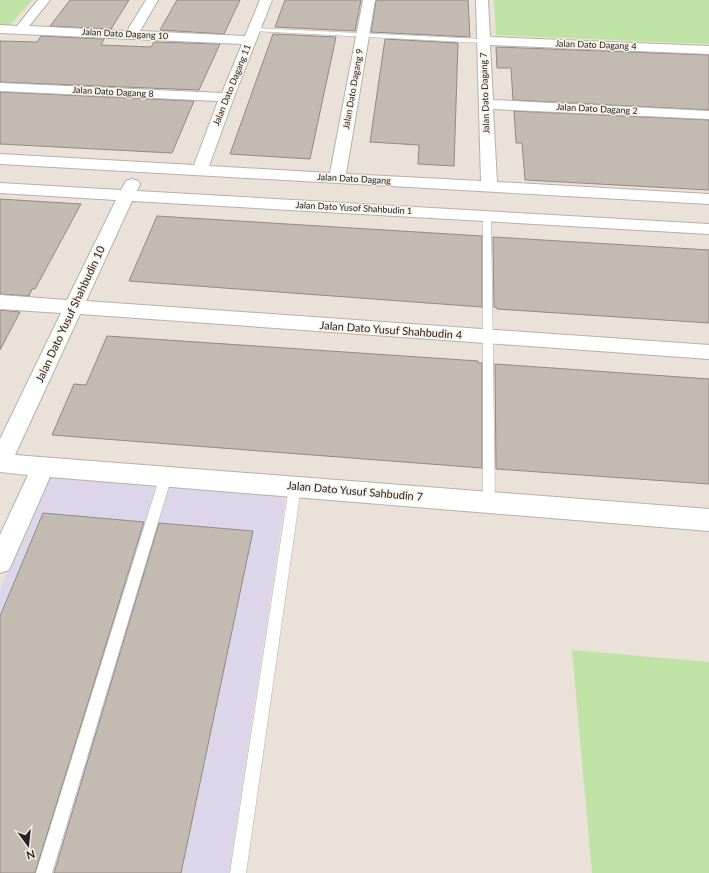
<svg xmlns="http://www.w3.org/2000/svg" width="709" height="873" font-family="Lato,sans-serif">
<style>
.commercial{fill:#ddd5ea}
.green{fill:#bfe3a5}
.building{fill:#c3bab2;stroke:#928a82}
.lines{fill:none;stroke-linecap:round;stroke-linejoin:round}
.lane-casing{stroke:#b8b0a8;stroke-width:1}
.street-casing{stroke:#b8b0a8;stroke-width:2}
.lane{fill:#fff;fill-rule:evenodd}
.street{fill:#fff;fill-rule:evenodd}
.labels{text-anchor:middle;stroke-width:3;stroke-linejoin:round;paint-order:stroke}
.far-street-label{font-size:9px;fill:#262320;stroke:#f8efe7}
.street-label{font-size:11px;fill:#262320;stroke:#f8efe7}
</style>
<rect width="100%" height="100%" fill="#eae1d9"/>
<path class="commercial" d="M48 475 286 494 229 873H0V589Z"/>
<path class="green" d="M0 0H32L9 26 0 25Z
M494 0H709V44L496 35Z
M572 650 709 662V873H592Z"/>
<path class="building" d="M70 0H129L111 29 50 26Z
M177 0H240L224 34 160 30Z
M285 0H361L355 31 275 27Z
M376 0H468L470 37 371 32Z
M273 34 336 37 310 159 230 154Z
M41 36 104 39 101 45 151 47 154 42 220 44 199 90 0 82V41L37 42Z
M385 39 458 43 454 166 418 164 419 145 370 142Z
M496 47 709 55V110L513 100 511 68H497Z
M0 92 194 101 172 153 0 144Z
M514 111 709 120V190L525 180 522 143H516Z
M0 199 81 204 35 289H32L29 296 0 294Z
M157 216 482 236V307L129 281Z
M493 237 709 250V323L497 309V308L494 307Z
M0 310 20 312 0 350Z
M107 336 478 361V363H482V468L52 435 74 384 86 385Z
M495 364 709 379V484L496 469Z
M43 513 144 522 35 873H0V616Z
M159 523 253 531 181 873H54Z"/>
<g class="lines">
<g class="lane-casing">
<path id="lane" d="M254 28 483 39 486 41 483 43 252 31 251 30Z
M487 213 491 216 495 502 493 506 489 507 485 506 483 502V216Z
M166 471 170 473 172 476 52 873H36L160 476 162 473Z
M295 482 299 484 301 487 246 873H230L289 487 291 484Z"/>
</g>
<g class="street-casing">
<path id="street" d="M38 0H50L29 26 127 31 146 0H158L140 31 245 36 260 0H272L234 97 209 166 330 173 363 0H375L346 174 481 181 476 0H488L490 37 709 46V54L490 45 493 100 709 111V119L493 109 497 182 709 194V204L0 164V154L194 165 218 101 0 91V83L222 93 242 44 0 33V25L17 26Z
M132 179 138 181 140 184 137 191 709 224V234L132 201 86 301 709 345V359L80 314 15 455 709 509V531L50 477 9 570 0 573V535L28 475 0 472V439L61 313 0 309V295L67 300 116 200 0 193V183L121 190 126 181Z"/>
</g>
<use href="#lane" class="lane"/>
<use href="#street" class="street"/>
</g>
<g class="labels">
<g class="far-street-label">
<text transform="translate(125 34) rotate(3)" y="3">Jalan Dato Dagang 10</text>
<text transform="translate(596 45) rotate(2)" y="3">Jalan Dato Dagang 4</text>
<text transform="translate(232 85) rotate(-68)" y="3">Jalan Dato Dagang 11</text>
<text transform="translate(353 89) rotate(-80)" y="3">Jalan Dato Dagang 9</text>
<text transform="translate(113 92) rotate(3)" y="3">Jalan Dato Dagang 8</text>
<text transform="translate(485 93) rotate(-92)" y="3">Jalan Dato Dagang 7</text>
<text transform="translate(597 109) rotate(3)" y="3">Jalan Dato Dagang 2</text>
<text transform="translate(354 179) rotate(3)" y="3">Jalan Dato Dagang</text>
<text transform="translate(354 208) rotate(3)" y="3">Jalan Dato Yusof Shahbudin 1</text>
</g>
<g class="street-label">
<text transform="translate(70 314) rotate(-65)" y="4">Jalan Dato Yusuf Shahbudin 10</text>
<text transform="translate(391 330) rotate(4)" y="4">Jalan Dato Yusuf Shahbudin 4</text>
<text transform="translate(355 491) rotate(5)" y="4">Jalan Dato Yusuf Sahbudin 7</text>
</g>
</g>
<g transform="translate(28 845) rotate(165)" stroke="#f8efe7" stroke-width="3" paint-order="stroke">
<path d="M0-3L7 15L0 10L-7 15Z" fill="#262320"/>
<text y="-6" font-size="11" font-weight="bold" text-anchor="middle" fill="#262320">N</text>
</g>
</svg>
